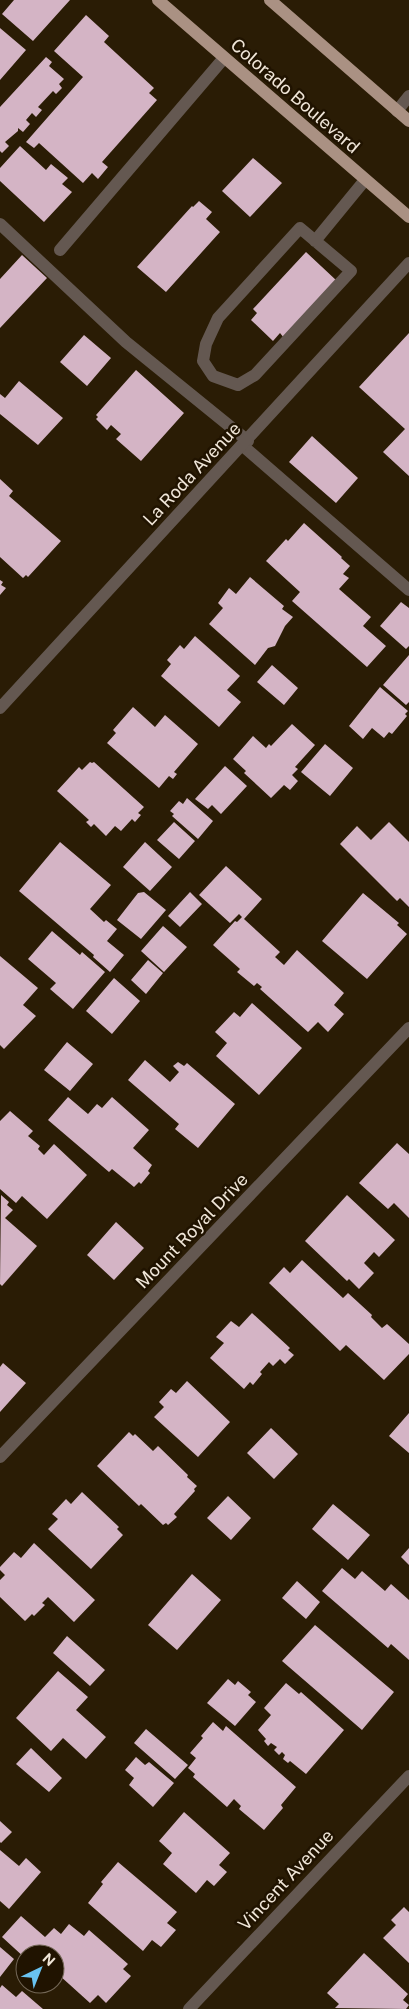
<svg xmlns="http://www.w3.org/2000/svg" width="409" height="2009" font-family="'Public Sans',sans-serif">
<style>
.building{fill:#d4b4c5}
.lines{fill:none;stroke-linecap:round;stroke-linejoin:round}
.service{stroke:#645851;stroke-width:12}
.minor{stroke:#645851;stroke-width:12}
.primary{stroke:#aa9183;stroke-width:12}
.labels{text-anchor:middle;stroke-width:5;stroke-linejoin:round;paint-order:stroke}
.street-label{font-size:18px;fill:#f0e6d8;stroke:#201300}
</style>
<rect width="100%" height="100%" fill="#2a1c05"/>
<path class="building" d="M14 0H70L33 41 2 14Z
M86 15 109 36 104 42 154 88 149 93 157 100 102 162 108 167 98 179 92 173 83 183 39 143 34 148 26 142 83 77 54 51Z
M0 28 26 50 0 80Z
M46 57 52 62 49 66 64 79 59 84 62 88 56 94 53 91 38 107 42 110 36 117 32 113 26 120 30 124 23 132 18 128V131L5 142 9 146 2 153 0 151V107Z
M20 146 46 170 51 164 68 178 62 184 72 192 44 222 0 181V168Z
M253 158 282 183 250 217 222 191Z
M199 201 212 212 206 219 220 232 166 292 137 267 192 206 193 207Z
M306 252 337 281 284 338 280 333 273 341 251 320 257 313 253 309Z
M22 255 47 278 0 328V279Z
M409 333V476L383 452 405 429 359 387Z
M84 335 111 358 87 386 60 362Z
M136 370 184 413 141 461 116 439 121 434 111 425 107 430 96 419 98 417 96 415Z
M19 381 63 418 38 445 0 414V394L5 398Z
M312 436 358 478 336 503 289 462Z
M0 479 13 491 9 496 61 541 28 577 26 575 23 578 0 557Z
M304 523 342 557 341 558 350 566 343 574 349 578 339 589 371 617 363 626 386 646 367 667 292 601 300 592 266 561 286 539 288 541Z
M250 577 284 606 282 609 293 617 285 626 275 646 268 648 255 665 209 624 223 608 218 603 229 588 236 594Z
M0 580 3 582 1 585 6 588 0 595Z
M401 602 409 608V646L406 649 380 626Z
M195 636 240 676 227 690 241 702 219 727 161 676 171 664 167 660 180 645 184 649Z
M409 655V702L406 705 383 685Z
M272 665 298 688 284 705 257 682Z
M380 687 408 711 405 714 407 716 392 734 389 732 384 738 372 728 363 739 349 726Z
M133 707 155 727 165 715 198 744 174 772 177 774 173 779 169 776 159 788 107 743 116 733 113 730Z
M292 724 315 745 295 767 298 769 292 775 298 781 290 790 284 785 271 798 244 773 246 771 233 759 253 736 266 748 269 744 271 746Z
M325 744 353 768 330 796 301 772Z
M90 762 92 763 94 762 144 807 138 813 141 815 135 822 132 819 121 831 115 826 106 836 94 824 91 827 86 822 89 820 57 791 79 767 82 770Z
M225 766 247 786 221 814 212 805 208 809 195 799Z
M187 798 213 821 198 839 172 816 174 814 170 811 179 801 183 804Z
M174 822 195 841 179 859 157 840Z
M389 822 409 842V907L400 898 397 901 340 844 357 826 371 840Z
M60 842 111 885 90 909 104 922 106 920 117 929 107 941 124 955 110 972 93 957 94 955 19 891Z
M145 842 172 867 150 891 123 867Z
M226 866 262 899 244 919 280 952 275 957 284 965 297 950 344 993 334 1005 344 1014 328 1032 318 1022 308 1032 260 989 262 987 257 983 254 986 237 972 240 969 213 945 235 921 237 922 242 917 239 914 230 923 199 895Z
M144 892 166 910 141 939 117 920 138 893Z
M190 892 202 904 180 927 168 916Z
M363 893 399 923 397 925 407 934 367 979 322 941Z
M163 926 187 947 164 972 141 951Z
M52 931 80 955 82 952 105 972 73 1009 50 989 56 983 28 959Z
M0 956 38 988 23 1005 36 1016 4 1049 0 1045Z
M148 960 163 973 146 994 131 980Z
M114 978 140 1001 112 1034 86 1011Z
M252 1003 302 1048 259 1095 216 1056 227 1043 215 1032 234 1012 240 1017Z
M67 1042 93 1064 70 1091 44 1070Z
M145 1060 170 1082 179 1072 173 1066 178 1062 184 1066 187 1063 235 1104 198 1148 175 1129 179 1124 128 1080Z
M68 1097 88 1114 97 1104 102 1108 112 1097 149 1130 133 1148 152 1165 148 1171 150 1173 141 1184 139 1182 134 1187 112 1169 109 1172 48 1120Z
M10 1111 33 1131 28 1136 40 1146 38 1149 44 1155 54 1144 87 1175 47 1219 22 1196 16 1203 0 1189V1121Z
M397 1143 409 1154V1218L394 1203 388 1209 359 1183Z
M1 1195 9 1202 7 1205 13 1210 5 1218 37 1246 2 1286 0 1284Z
M347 1195 395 1240 379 1257 374 1252 364 1263 374 1273 359 1289 349 1279 347 1281 305 1241Z
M116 1222 144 1248 114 1280 87 1255Z
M302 1260 343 1298 348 1293 372 1315 371 1317 382 1328 387 1324 409 1344V1354L384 1380 346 1345 340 1351 269 1283 284 1267 290 1273Z
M252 1313 290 1348 288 1350 294 1355 285 1364 280 1359 273 1366 269 1362 260 1372 262 1374 253 1385 250 1382 244 1389 210 1358 224 1343 216 1337 231 1321 239 1327Z
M3 1363 26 1383 0 1412V1367Z
M187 1381 230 1422 198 1457 154 1417 164 1407 159 1402 171 1389 176 1393Z
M409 1413V1453L389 1436Z
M271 1428 298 1454 274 1479 247 1453Z
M129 1432 133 1436 135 1434 153 1451 158 1446 188 1475 187 1477 197 1486 194 1489 195 1491 174 1514 177 1517 168 1525 166 1523 163 1525 141 1504 139 1506 97 1466Z
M82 1492 119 1527 117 1529 123 1535 91 1569 48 1529 58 1519 52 1514 66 1499 71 1504Z
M228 1496 251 1518 231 1540 207 1518Z
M333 1504 370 1535 348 1560 312 1529Z
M34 1543 95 1600 74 1622 48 1597 42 1603 45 1605 34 1616 32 1614 25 1621 0 1597V1580L5 1575 0 1570V1567L14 1552 21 1558Z
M409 1548V1565L401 1557Z
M342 1568 355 1579 362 1571 385 1591 391 1584 409 1600V1660L391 1644 388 1648 322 1591Z
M192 1574 221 1600 177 1650 148 1625Z
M297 1581 320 1602 306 1619 282 1598Z
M315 1625 394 1692 362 1730 282 1661Z
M67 1636 105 1670 90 1686 53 1653Z
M58 1671 88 1697 76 1710 106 1737 86 1759 63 1738 51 1751 16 1718Z
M228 1679 235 1685 238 1681 251 1692 248 1695 256 1702 235 1726 207 1703Z
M286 1683 299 1694 301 1692 344 1730 306 1774 290 1761 288 1763 283 1759 285 1755 282 1752 279 1755 274 1750 277 1747 271 1743 268 1746 264 1741 266 1739 258 1730 271 1715 264 1708Z
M213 1722 223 1731 226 1726 296 1787 281 1805 283 1808 264 1830 239 1809 241 1806 234 1799 227 1807 193 1777 195 1774 188 1768 196 1758 190 1753 203 1738 201 1736Z
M146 1729 188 1765 175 1779 134 1743Z
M31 1748 62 1778 49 1792 16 1764Z
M136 1757 145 1765 149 1762 174 1783 153 1807 129 1785 134 1778 125 1770Z
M184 1812 230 1853 219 1865 227 1872 214 1886 207 1880 196 1893 163 1864 172 1853 159 1841Z
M0 1821 12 1832 1 1843 0 1842Z
M0 1850 19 1866 26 1858 41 1872 9 1909 0 1901Z
M118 1862 177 1912 167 1923 176 1930 161 1947 152 1940 143 1951 88 1903 103 1884 101 1882Z
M404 1907 409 1912V1963L383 1938 396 1925 391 1920Z
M21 1916 45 1937 54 1928 61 1934 69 1924 84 1936 89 1930 128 1964 123 1969 131 1976 106 2003 98 1995 90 2003 59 1975 55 1979V1954H25V1958L2 1937Z
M0 1947 14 1959 0 1977Z
M364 1953 408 1994 403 2000 409 2005 406 2009 335 2008 339 2004 327 1993Z
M2 1985 16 1997 22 1991 43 2009H0V1988Z"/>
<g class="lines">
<path class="service" d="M397 111 409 96
M0 224 126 342 248 441
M300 228 351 271 255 375 238 385 213 376 203 361 206 344 218 318Z
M315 241 365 180
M60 250 224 58
M243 446 409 590"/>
<path class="minor" d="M0 708 409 263
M0 1457 409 1028
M189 2009 409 1776"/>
<path class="primary" d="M158 0 409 217
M270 0 409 121"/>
</g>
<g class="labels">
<g class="street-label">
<text transform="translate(295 96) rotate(41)" y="6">Colorado Boulevard</text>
<text transform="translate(192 474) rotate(-47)" y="6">La Roda Avenue</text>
<text transform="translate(192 1231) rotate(-46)" y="6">Mount Royal Drive</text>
<text transform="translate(286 1880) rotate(-47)" y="6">Vincent Avenue</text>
</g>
</g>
<g transform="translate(40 1969) rotate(43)"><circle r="24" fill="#201300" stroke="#736756"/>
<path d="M0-4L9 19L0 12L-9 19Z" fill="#69c3f1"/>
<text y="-8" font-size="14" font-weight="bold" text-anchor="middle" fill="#f0e6d8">N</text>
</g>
</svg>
